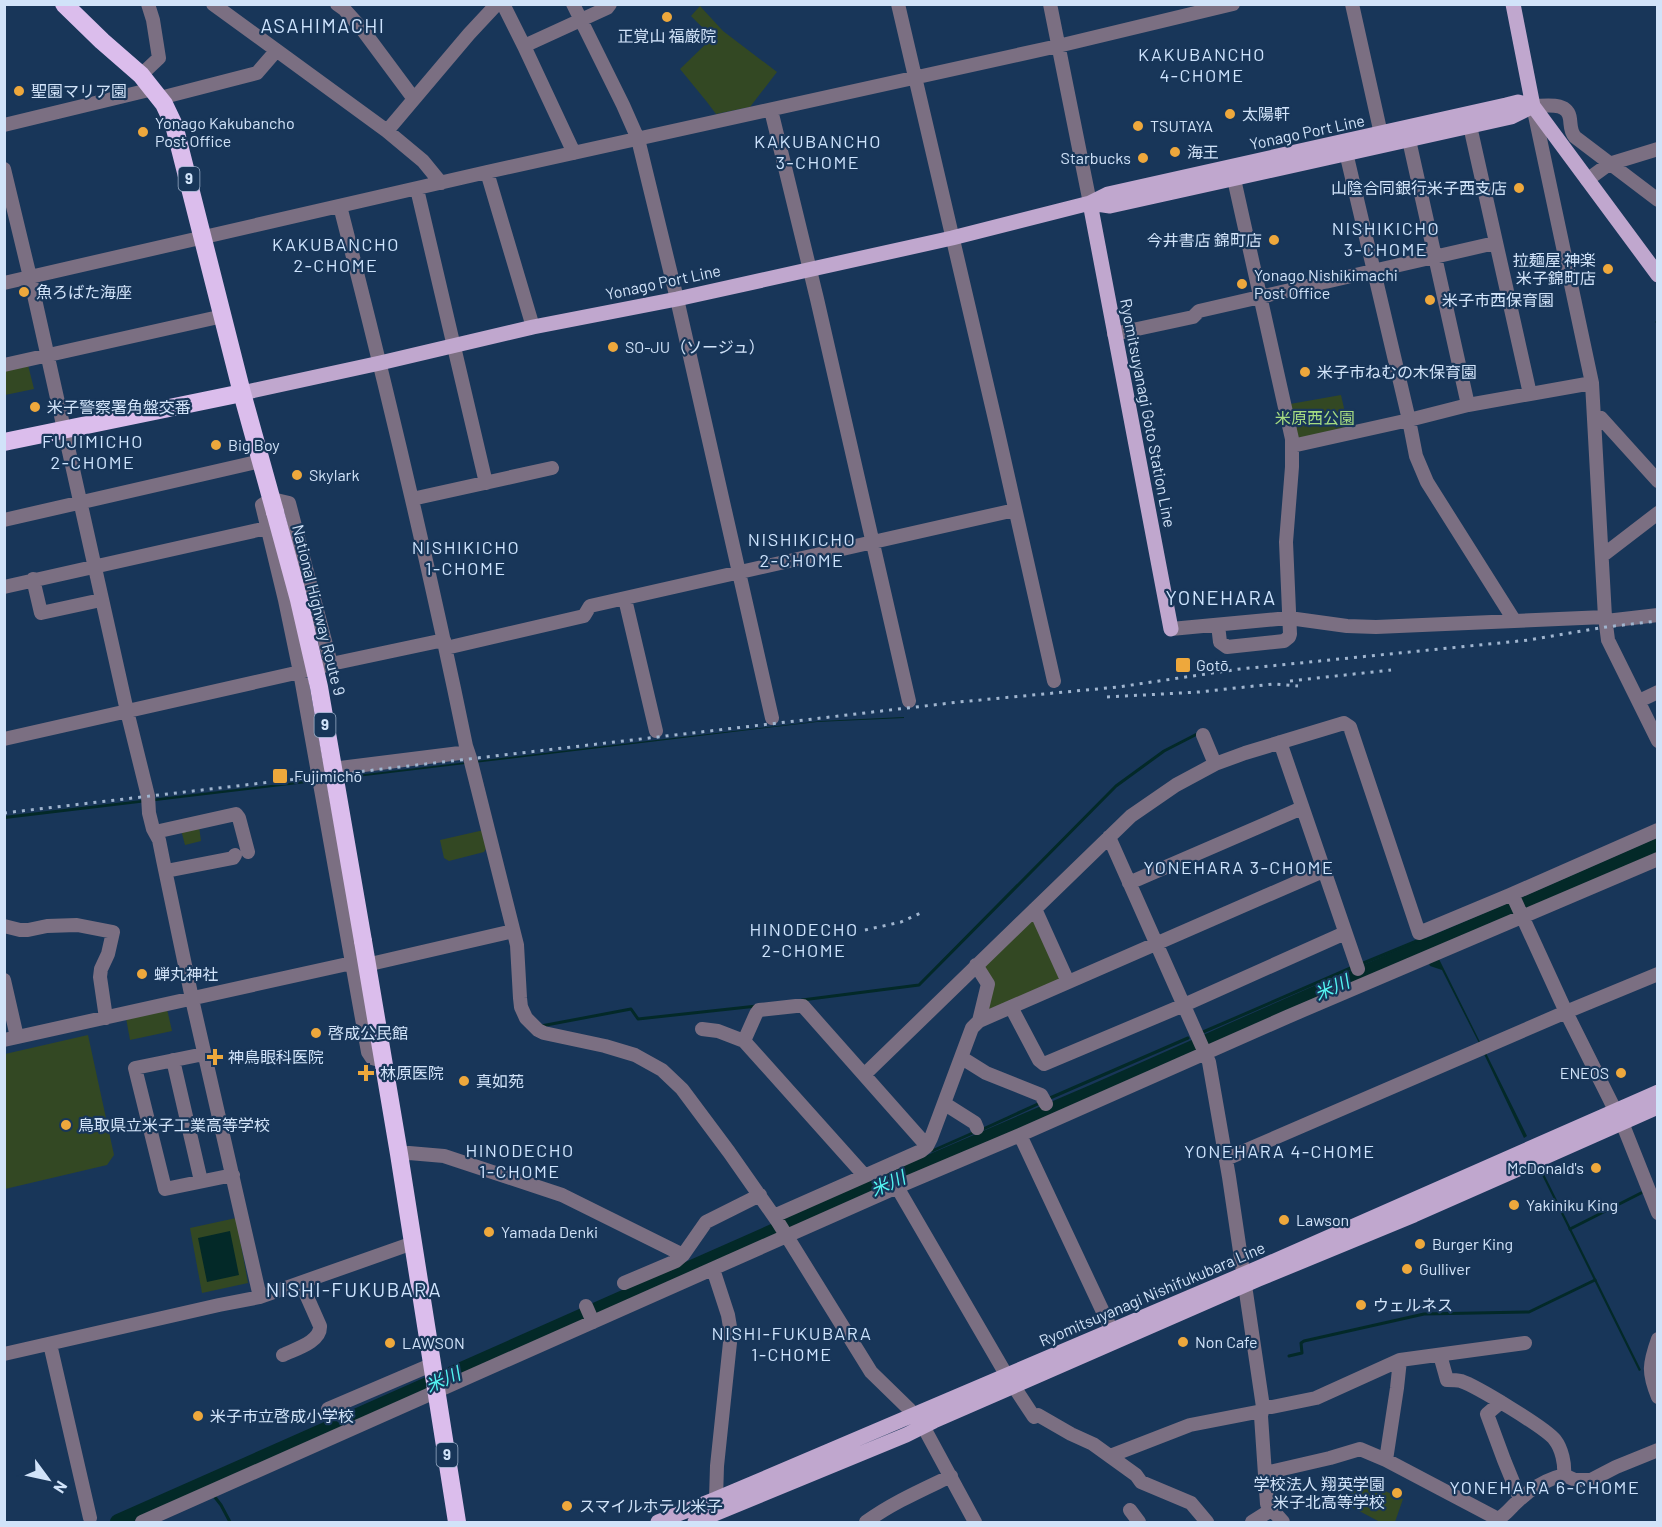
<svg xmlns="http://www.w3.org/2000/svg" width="1662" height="1527" font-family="Barlow,'Noto Sans JP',sans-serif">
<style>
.green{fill:#334823}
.water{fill:#032928}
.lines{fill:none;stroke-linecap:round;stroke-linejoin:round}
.stream{stroke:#032928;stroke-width:3}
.river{stroke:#032928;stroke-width:16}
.minor{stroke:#7b6f82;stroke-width:14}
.major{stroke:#c0a7ce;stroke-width:15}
.highway{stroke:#dbbdec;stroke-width:18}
.rail{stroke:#a0b5cf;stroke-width:3;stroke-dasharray:3 6;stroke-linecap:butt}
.highway-bridge{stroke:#dbbdec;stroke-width:18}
.poi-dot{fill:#eea83c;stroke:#183659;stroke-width:2}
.labels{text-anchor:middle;stroke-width:4.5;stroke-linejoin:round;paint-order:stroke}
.shield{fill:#183659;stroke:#9aafc9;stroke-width:1.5}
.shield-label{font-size:15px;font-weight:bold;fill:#d1e3f9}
.poi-label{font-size:16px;fill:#d1e3f9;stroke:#183659;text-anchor:start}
.street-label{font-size:16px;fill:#d1e3f9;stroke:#183659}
.park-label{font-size:16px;fill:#a6dc81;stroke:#183659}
.neighbourhood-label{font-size:18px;letter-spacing:1.5px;fill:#cee4fe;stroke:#183659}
.water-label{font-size:18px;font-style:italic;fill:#53f5f2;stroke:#183659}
.quarter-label{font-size:20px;letter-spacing:1.5px;fill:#cee4fe;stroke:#183659}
</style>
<rect width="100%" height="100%" fill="#183659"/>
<path class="green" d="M700 6 723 31 777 72 750 107 716 114 707 102 680 69 711 39 700 29 702 27 691 16Z
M28 365 34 389 5 395 4 371Z
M1341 395 1349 430 1302 440 1297 436 1290 404Z
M199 826 201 841 185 845 181 830Z
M484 830 487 847 484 852 449 861 444 858 440 840Z
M1032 916 1062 978 989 1013 983 965Z
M167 1009 172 1031 130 1040 126 1018Z
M88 1035 114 1155 107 1165 5 1189V1054Z
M236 1218 248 1283 202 1293 190 1228Z
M1358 1479 1403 1499 1395 1522H1380L1346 1504Z"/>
<path class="water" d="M904 717V718L817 722 5 819 4 816 820 721Z
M1439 959 1480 1042 1479 1043 1442 970 1430 966 1429 963Z
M1486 1053 1527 1136 1524 1138 1484 1054Z
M1542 1170 1641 1370 1639 1371 1540 1171Z
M230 1231 239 1275 207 1282 198 1238Z"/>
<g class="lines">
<path class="stream" d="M1657 322 1658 323
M1361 964 1424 938
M802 1000 919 985 1116 786 1164 751 1199 733
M541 1026 631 1009 638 1019 757 1006
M1203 1032 1353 967
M1050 1098 1188 1038
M981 1130 1040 1103
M932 1151 975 1132
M1570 1229 1641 1193
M1289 1356 1302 1353 1301 1343 1304 1341 1424 1314 1529 1312 1595 1280
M214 1496 221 1505 230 1522"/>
<path class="river" d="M118 1522 915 1169 1094 1092 1313 995 1533 901 1658 846"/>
<path class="minor" d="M213 4 387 131 423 161 441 183
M337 4 344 9 362 29 414 99
M503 4 524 46 607 8 610 4
M573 4 623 105 638 139 677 299 772 718
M898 4 997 428 1054 681
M1050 4 1090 203
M1352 4 1381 134
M524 46 574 153
M141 75 159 58 153 20 148 4
M160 98 257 73 276 51
M771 110 817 299 909 701
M4 125 153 89
M1470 126 1530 394
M387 131 469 34 497 4
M1409 140 1468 405
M1344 144 1409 420 1416 456 1427 482 1514 620
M4 169 30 277 127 711 148 796 149 813 153 829 159 840 163 860 194 1008 260 1297
M487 172 533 327
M1587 180 1609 164 1658 149
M417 189 486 483
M1658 200 1575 137C1570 131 1571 126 1570 119 1568 101 1546 106 1533 106L1592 383 1605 617 1608 640 1658 741
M340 206C386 385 429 565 466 746L470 758 517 945 520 998 521 1007 526 1018 538 1030 544 1033 605 1046 635 1055 662 1070 682 1089 729 1152 778 1222 871 1372 909 1409 923 1426 975 1522
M4 283 487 172 1058 46 1233 4
M1114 334 1193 317 1199 311 1495 243
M4 365 223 316
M1595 416 1601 418 1658 481
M1292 446 1409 420 1468 405 1592 383
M412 499 552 468
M4 520 261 461
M1602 556 1658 513
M33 579 41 613 101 600
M4 587 267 528
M625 599 656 731
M1606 621 1658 615
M1218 625 1220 642 1227 647 1284 641 1289 637 1290 634 1286 542 1292 467V439L1234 179
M1171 629 1289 618 1347 626 1376 627 1605 617
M446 648 584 616 590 606 1015 510
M331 664 289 503 272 499 262 505 285 600 300 672 368 1052 372 1058 383 1061
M1639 701 1658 692
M1203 735 1215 764
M4 739 300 672 331 664 444 640
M1280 742 1358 969
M324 770 468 752
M155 832 236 814 239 818 248 852
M1109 837 1209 1062 1229 1177 1263 1407 1261 1416 1267 1504 1283 1522
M166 871 233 858 235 855
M1129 883 1302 808
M1512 894 1566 1012 1625 1130 1658 1213
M1035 909 1068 982
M4 926 20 930H28L47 926 77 925 113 932 108 954 101 969 100 977 106 1018
M366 965 513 931
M976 965 988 984 979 1021
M4 980 17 1037
M1011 1007 1039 1060 1044 1064 1184 1005 1345 933
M702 1029 718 1031 744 1041
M4 1040 352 963
M204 1054 135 1068 165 1189 233 1175
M962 1058 986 1073 1041 1095 1046 1104
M173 1060 201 1181
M864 1075 1131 816 1176 785 1215 764 1245 753 1344 723 1350 727 1419 933 1510 895 1658 830
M945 1104 975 1123 977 1128
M1020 1135 1112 1331
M399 1154 409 1153 444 1156 562 1195 683 1255
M1226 1159 1566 1012 1658 974
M864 1175 744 1041 756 1014 759 1010 796 1006H803L927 1146
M897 1187 1007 1376 1034 1417 1038 1415 1071 1434 1093 1444 1136 1475 1141 1482 1191 1503 1207 1522
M774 1216 921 1151 927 1146 931 1138 972 1028 979 1021 1323 871
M713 1269 728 1315 731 1333 717 1466 716 1499
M624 1283 676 1261 683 1255 706 1222 760 1195
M586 1306 593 1322
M1658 1339C1649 1364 1648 1373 1658 1397
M50 1344 90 1518
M4 1354 219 1305 260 1297 413 1243
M283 1355C295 1349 321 1342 320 1326L301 1283
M1440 1355 1447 1380C1452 1380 1457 1380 1461 1381 1476 1386 1546 1428 1555 1440 1562 1449 1565 1464 1564 1475
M1501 1402 1487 1414 1504 1460 1520 1499
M1263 1407H1272L1316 1398 1400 1360 1525 1343
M328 1409 431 1365
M1110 1456 1190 1425 1262 1411
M1386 1460 1397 1388 1400 1360
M1265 1473 1330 1458 1360 1449 1386 1460 1498 1519C1506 1515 1512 1506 1519 1500 1532 1488 1547 1479 1564 1475L1575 1480H1591L1616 1467 1658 1450
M1130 1510 1139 1522
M142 1522 897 1187 1020 1135 1287 1017 1658 859
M866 1522C892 1503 922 1490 951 1476
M1252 1522 1271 1510"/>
<path class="major" d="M1513 4 1533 106 1658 275
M1090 203 1110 206 1511 117 1533 106
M1090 203 1171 629
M242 393 380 363 533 327 677 299 952 238 1090 203 1108 194 1506 105 1518 102 1533 106
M658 1522 716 1499 1263 1266 1658 1092
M695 1522 906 1435 934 1421 1259 1279 1414 1215 1658 1107"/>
<path class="highway" d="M64 4 102 41 141 75 164 104 174 125 242 393 275 512
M4 442 242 393
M363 941 399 1154 457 1522"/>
<path class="rail" d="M1290 681 1391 670
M1107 697 1199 692 1273 684 1298 686
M4 813 959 702 1118 687 1240 669 1529 640 1606 627 1658 621
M865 930 901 922 921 913"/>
<path class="highway-bridge" d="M275 512 299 600 319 687 363 941"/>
</g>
<g class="poi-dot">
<circle cx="667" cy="17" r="6"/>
<circle cx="19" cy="91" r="6"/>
<circle cx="1230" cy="114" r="6"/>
<circle cx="1138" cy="126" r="6"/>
<circle cx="143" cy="132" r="6"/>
<circle cx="1175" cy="152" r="6"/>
<circle cx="1143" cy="158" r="6"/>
<circle cx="1519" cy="188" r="6"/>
<circle cx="1274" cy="240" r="6"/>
<circle cx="1608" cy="269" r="6"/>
<circle cx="1242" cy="284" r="6"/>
<circle cx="24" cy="292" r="6"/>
<circle cx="1430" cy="300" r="6"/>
<circle cx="613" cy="347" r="6"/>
<circle cx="1305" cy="372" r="6"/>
<circle cx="35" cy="407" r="6"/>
<circle cx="216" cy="445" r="6"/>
<circle cx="297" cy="475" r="6"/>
<rect x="1175" y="657" width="16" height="16" rx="3"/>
<rect x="272" y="768" width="16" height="16" rx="3"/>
<circle cx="142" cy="974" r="6"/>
<circle cx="316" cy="1033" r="6"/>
<path d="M212 1048h6v6h6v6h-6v6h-6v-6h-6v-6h6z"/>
<path d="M363 1064h6v6h6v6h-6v6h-6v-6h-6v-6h6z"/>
<circle cx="1621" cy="1073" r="6"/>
<circle cx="464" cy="1081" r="6"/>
<circle cx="66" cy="1125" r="6"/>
<circle cx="1596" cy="1168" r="6"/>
<circle cx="1514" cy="1205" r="6"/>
<circle cx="1284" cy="1220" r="6"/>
<circle cx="489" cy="1232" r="6"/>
<circle cx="1420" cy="1244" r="6"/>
<circle cx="1407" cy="1269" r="6"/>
<circle cx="1361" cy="1305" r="6"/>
<circle cx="1183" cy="1342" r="6"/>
<circle cx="390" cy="1343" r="6"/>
<circle cx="198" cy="1416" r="6"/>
<circle cx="1397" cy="1493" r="6"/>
<circle cx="567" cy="1506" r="6"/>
</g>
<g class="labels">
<g class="shield">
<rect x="178.5" y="167" width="21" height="24" rx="4.5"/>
<rect x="314.5" y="713" width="21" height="24" rx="4.5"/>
<rect x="436.5" y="1443" width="21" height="24" rx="4.5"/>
</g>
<g class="shield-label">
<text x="189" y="184">9</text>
<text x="325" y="730">9</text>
<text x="447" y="1460">9</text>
</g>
<g class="poi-label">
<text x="667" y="42" text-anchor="middle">正覚山 福厳院</text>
<text x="31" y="97">聖園マリア園</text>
<text x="1242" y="120">太陽軒</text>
<text x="155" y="129">Yonago Kakubancho<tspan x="155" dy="18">Post Office</tspan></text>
<text x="1150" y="132">TSUTAYA</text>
<text x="1187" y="158">海王</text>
<text x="1131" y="164" text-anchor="end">Starbucks</text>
<text x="1507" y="194" text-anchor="end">山陰合同銀行米子西支店</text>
<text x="1262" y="246" text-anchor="end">今井書店 錦町店</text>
<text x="1596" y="266" text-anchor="end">拉麺屋 神楽<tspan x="1596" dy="18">米子錦町店</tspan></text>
<text x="1254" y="281">Yonago Nishikimachi<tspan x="1254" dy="18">Post Office</tspan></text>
<text x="36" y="298">魚ろばた海座</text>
<text x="1442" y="306">米子市西保育園</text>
<text x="625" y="353">SO-JU（ソージュ）</text>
<text x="1317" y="378">米子市ねむの木保育園</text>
<text x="47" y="413">米子警察署角盤交番</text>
<text x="228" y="451">Big Boy</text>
<text x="309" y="481">Skylark</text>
<text x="1196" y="671">Gotō</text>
<text x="294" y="782">Fujimichō</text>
<text x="154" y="980">蝉丸神社</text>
<text x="328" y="1039">啓成公民館</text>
<text x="228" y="1063">神鳥眼科医院</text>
<text x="380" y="1079">林原医院</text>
<text x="1609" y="1079" text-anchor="end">ENEOS</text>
<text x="476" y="1087">真如苑</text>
<text x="78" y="1131">鳥取県立米子工業高等学校</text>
<text x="1584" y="1174" text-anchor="end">McDonald's</text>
<text x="1526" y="1211">Yakiniku King</text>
<text x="1296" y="1226">Lawson</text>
<text x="501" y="1238">Yamada Denki</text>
<text x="1432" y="1250">Burger King</text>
<text x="1419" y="1275">Gulliver</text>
<text x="1373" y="1311">ウェルネス</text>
<text x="1195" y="1348">Non Cafe</text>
<text x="402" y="1349">LAWSON</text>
<text x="210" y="1422">米子市立啓成小学校</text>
<text x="1385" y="1490" text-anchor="end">学校法人 翔英学園<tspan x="1385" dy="18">米子北高等学校</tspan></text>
<text x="579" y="1512">スマイルホテル米子</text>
</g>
<g class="street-label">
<text transform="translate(1307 132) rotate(-12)" y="6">Yonago Port Line</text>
<text transform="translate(663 282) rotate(-12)" y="6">Yonago Port Line</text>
<text transform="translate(1148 413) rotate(79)" y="6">Ryomitsuyanagi Goto Station Line</text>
<text transform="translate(319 610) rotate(76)" y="6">National Highway Route 9</text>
<text transform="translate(1152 1294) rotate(-23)" y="6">Ryomitsuyanagi Nishifukubara Line</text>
</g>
<g class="park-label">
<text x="1315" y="424">米原西公園</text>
</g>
<g class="neighbourhood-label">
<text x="1202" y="61">KAKUBANCHO<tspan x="1202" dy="21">4-CHOME</tspan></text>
<text x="818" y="148">KAKUBANCHO<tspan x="818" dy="21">3-CHOME</tspan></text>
<text x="1386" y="235">NISHIKICHO<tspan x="1386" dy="21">3-CHOME</tspan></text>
<text x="336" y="251">KAKUBANCHO<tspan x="336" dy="21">2-CHOME</tspan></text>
<text x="93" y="448">FUJIMICHO<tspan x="93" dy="21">2-CHOME</tspan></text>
<text x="802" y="546">NISHIKICHO<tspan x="802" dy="21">2-CHOME</tspan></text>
<text x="466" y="554">NISHIKICHO<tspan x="466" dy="21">1-CHOME</tspan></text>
<text x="1239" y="874">YONEHARA 3-CHOME</text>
<text x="804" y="936">HINODECHO<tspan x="804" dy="21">2-CHOME</tspan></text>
<text x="520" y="1157">HINODECHO<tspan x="520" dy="21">1-CHOME</tspan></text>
<text x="1280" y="1158">YONEHARA 4-CHOME</text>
<text x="792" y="1340">NISHI-FUKUBARA<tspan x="792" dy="21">1-CHOME</tspan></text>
<text x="1545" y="1494">YONEHARA 6-CHOME</text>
</g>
<g class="water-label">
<text transform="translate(1332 988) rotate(-24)" y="6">米川</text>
<text transform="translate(888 1184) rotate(-24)" y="6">米川</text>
<text transform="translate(443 1380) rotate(-24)" y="6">米川</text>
</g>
<g class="quarter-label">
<text x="323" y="33">ASAHIMACHI</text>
<text x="1221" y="605">YONEHARA</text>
<text x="354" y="1297">NISHI-FUKUBARA</text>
</g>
</g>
<rect width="1662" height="1527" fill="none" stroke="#d1e3f9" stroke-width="12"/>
<g transform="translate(48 1479) rotate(123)" stroke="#183659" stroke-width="4.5" paint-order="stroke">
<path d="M0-4.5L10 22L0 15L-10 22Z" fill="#d1e3f9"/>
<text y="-9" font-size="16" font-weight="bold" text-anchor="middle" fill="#d1e3f9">N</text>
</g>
</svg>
